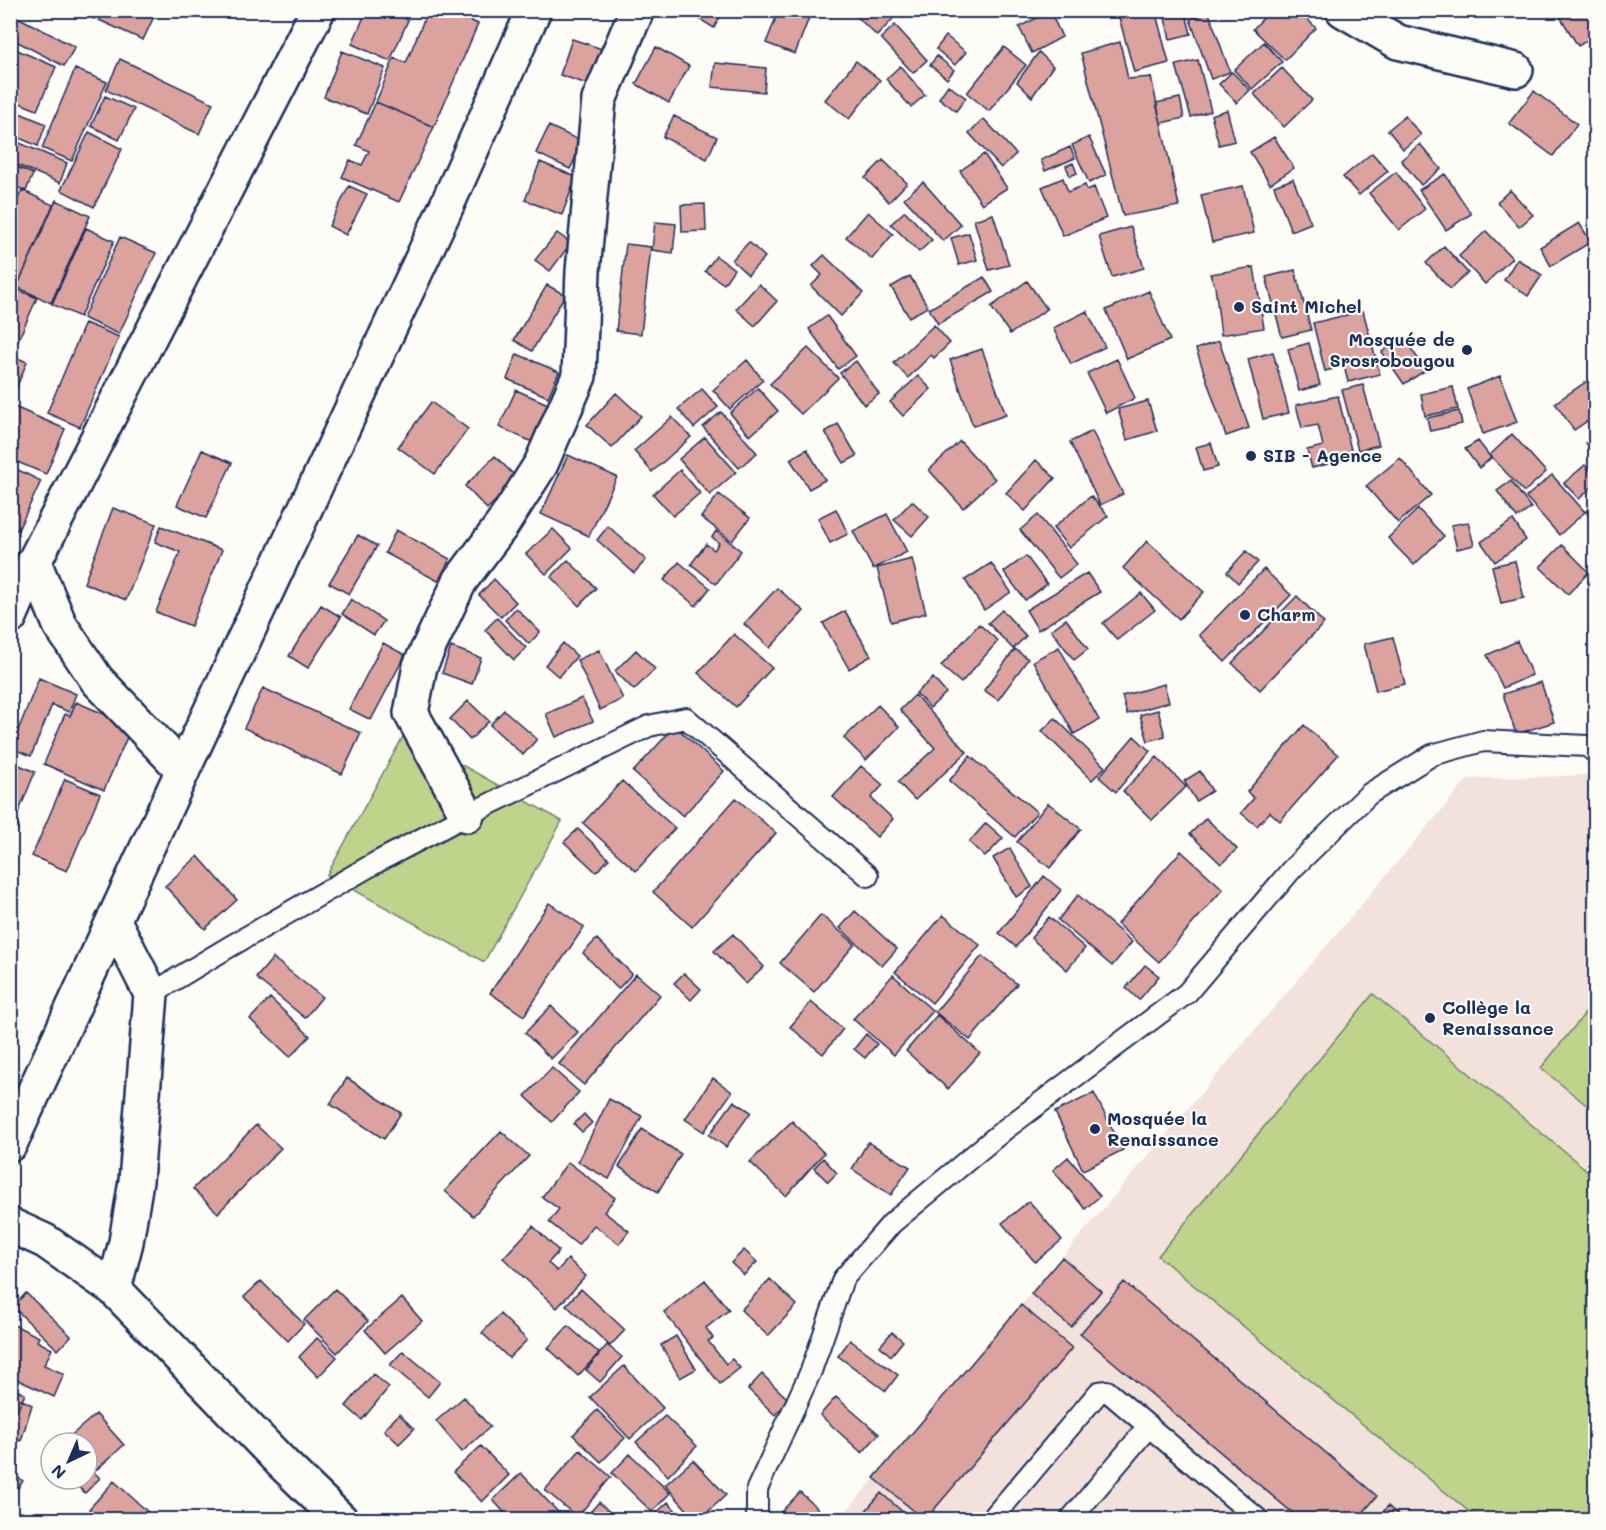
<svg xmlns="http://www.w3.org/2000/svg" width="1606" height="1530" font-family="Mali,sans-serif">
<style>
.built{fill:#f3e1dc}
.green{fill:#bfd48a;stroke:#6d8274;stroke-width:1.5}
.building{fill:#dca29e;stroke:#1b2f5e;stroke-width:1.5}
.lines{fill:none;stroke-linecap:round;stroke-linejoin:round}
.service-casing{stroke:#1b2f5e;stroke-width:24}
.minor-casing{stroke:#1b2f5e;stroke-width:38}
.service{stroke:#fdfcf7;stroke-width:20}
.minor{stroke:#fdfcf7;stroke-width:33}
.poi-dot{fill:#1b2f5e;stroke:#fdfcf7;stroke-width:2}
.labels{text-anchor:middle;stroke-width:4.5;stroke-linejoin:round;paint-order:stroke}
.poi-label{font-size:18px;font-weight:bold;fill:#1b2f5e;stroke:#fdfcf7;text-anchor:start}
</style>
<rect width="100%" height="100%" fill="#fdfcf7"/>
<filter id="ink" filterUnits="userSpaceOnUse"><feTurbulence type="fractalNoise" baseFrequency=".0167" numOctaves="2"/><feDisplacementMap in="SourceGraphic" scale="12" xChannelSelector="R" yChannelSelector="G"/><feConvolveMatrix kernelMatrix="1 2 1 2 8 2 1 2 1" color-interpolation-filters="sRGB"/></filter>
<g filter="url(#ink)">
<path class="built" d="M1590 775 1595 779V1519L839 1520 1468 779Z"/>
<path class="green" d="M405 733 562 821 484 962 327 875Z
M1373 994 1595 1177 1596 1505 1583 1519H1478L1158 1256Z
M1595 1001V1112L1541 1068Z"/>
<path class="building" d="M75 10H98L94 19Z
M103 10H157L143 40 99 20Z
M367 10H388L408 20 390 61 352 44Z
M428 10H447L478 24 434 127 376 102 394 58 406 63Z
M685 10H724L714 28Z
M779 10H812L795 54 766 43Z
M856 10H901L877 36 853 13Z
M1117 10H1155L1169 63 1134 72Z
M1163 10H1185L1191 34 1170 39Z
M1271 10H1298L1316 28 1285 60 1253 29Z
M1556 10H1596V35L1578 46Z
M1050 11 1062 37 1032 53 1019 27Z
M10 13 75 47 64 66 10 38Z
M1209 13 1230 72 1211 79 1190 19Z
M895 25 927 60 913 73 881 38Z
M946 36 966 52 955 65 936 49Z
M572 39 605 50 593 86 560 75Z
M1120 42 1128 79 1151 77 1179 206 1123 216 1081 53Z
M1264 42 1282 62 1252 89 1234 70Z
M656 47 689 66 669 103 636 84Z
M1004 47 1026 65 989 111 967 93Z
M15 49 56 67 37 110 10 99V60Z
M342 51 385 68 367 114 324 97Z
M1596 51V69L1587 58Z
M1039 52 1053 66 1032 97 1017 82Z
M937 56 954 70 947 79 930 65Z
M120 59 213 103 199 134 106 90Z
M1198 60 1211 111 1191 117 1176 65Z
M856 61 880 80 849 119 825 100Z
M715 63 766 68 764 92 712 87Z
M900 66 925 95 911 107 886 79Z
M1282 68 1312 100 1284 127 1254 94Z
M75 69 107 82 72 161 42 148Z
M1232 72 1250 90 1237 103 1219 84Z
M948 85 966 98 956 111 939 98Z
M1534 91 1577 124 1553 156 1509 123Z
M105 96 134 109 119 140 91 126Z
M1180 98 1184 118 1161 123 1156 103Z
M376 102 434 127 399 202 342 177 350 160 362 165 369 151 356 145Z
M10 109 46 124 38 146 10 134Z
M1227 110 1235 141 1219 145 1211 115Z
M674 116 717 137 707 159 663 137Z
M1405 116 1421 135 1403 149 1388 130Z
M984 119 1016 154 1001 168 969 133Z
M549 126 583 142 570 169 536 153Z
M89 132 122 149 94 207 61 190Z
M1089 137 1106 175 1089 183 1072 145Z
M1274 137 1294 168 1270 184 1250 152Z
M10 139 67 163 60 183 10 162Z
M1420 144 1441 169 1421 185 1401 160Z
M1070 147 1075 158 1045 171 1041 160Z
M1372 153 1388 171 1359 195 1343 177Z
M984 154 1007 188 982 204 960 171Z
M883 160 907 183 889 202 865 178Z
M540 162 576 177 562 215 525 200Z
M1073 163 1077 173 1070 176 1066 166Z
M10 164 33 174 26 191 10 184Z
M1396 172 1425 209 1399 230 1369 193Z
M1445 174 1471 214 1446 230 1419 190Z
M1063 178 1068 192 1085 185 1087 190 1094 187 1106 218 1063 236 1042 187Z
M1293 179 1311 223 1291 231 1274 186Z
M923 182 961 225 943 241 904 198Z
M349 186 367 194 346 235 329 226Z
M1243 186 1254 233 1212 242 1201 195Z
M22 190 53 205 17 287 10 284V216Z
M1510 190 1533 215 1519 227 1497 202Z
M56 200 90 216 51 303 17 287Z
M705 204 706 231 682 232 681 205Z
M905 211 932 240 919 252 891 224Z
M868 212 893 234 872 259 846 237Z
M993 214 1009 265 989 270 974 220Z
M655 222 676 224 673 253 652 250Z
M1579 223 1591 242 1551 266 1540 247Z
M1131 227 1144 268 1112 277 1099 236Z
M86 228 114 241 80 317 52 304Z
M1486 231 1512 258 1485 284 1459 256Z
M557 233 571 243 550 271 535 260Z
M969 233 977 260 959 265 951 238Z
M120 237 156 253 119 334 83 318Z
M749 242 765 257 748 275 732 260Z
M626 244 651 247 641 334 616 331Z
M1444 246 1468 273 1450 289 1426 263Z
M824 255 863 293 841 316 811 286 822 275 813 266Z
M716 256 734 269 724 284 705 271Z
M1517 259 1542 275 1528 296 1504 280Z
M1254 267 1264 328 1221 335 1215 286 1210 274Z
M1295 270 1311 330 1282 337 1266 277Z
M910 276 928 307 909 317 891 287Z
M984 277 993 292 938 324 929 309Z
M1027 281 1047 309 1010 334 991 307Z
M759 284 777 301 755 326 736 309Z
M547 285 565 295 532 351 514 340Z
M10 286 37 298 12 354 10 353Z
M1149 291 1170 340 1127 359 1106 310Z
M1087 311 1105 347 1071 364 1053 328Z
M1363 311 1380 374 1348 382 1344 366 1325 371 1313 323Z
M827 316 856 356 838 369 809 329Z
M85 323 119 337 80 427 47 413Z
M934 325 950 343 934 358 931 355 908 378 894 363Z
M1403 337 1426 370 1404 384 1382 352Z
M1219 341 1249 428 1226 436 1196 349Z
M1309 343 1320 385 1299 391 1288 349Z
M808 348 838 378 801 414 770 384Z
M982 349 1006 415 973 426 950 360Z
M1273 352 1289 413 1263 419 1248 359Z
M517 354 559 372 548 397 507 379Z
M10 355 27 362 11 401H10Z
M1117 359 1135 398 1106 413 1087 373Z
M747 360 763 380 730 409 713 390Z
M856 361 879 394 864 405 840 373Z
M1596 375V415L1574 430 1555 403Z
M918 376 931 389 903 416 890 402Z
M1500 376 1517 422 1483 434 1467 389Z
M1363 385 1379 445 1358 450 1342 390Z
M1453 387 1458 409 1425 416 1421 394Z
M758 388 778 411 750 436 730 413Z
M702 389 718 407 694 428 678 409Z
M516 390 557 408 541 446 499 427Z
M616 393 641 416 612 448 587 425Z
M1338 396 1353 458 1312 468 1307 450 1323 446 1318 425 1302 428 1296 405Z
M1148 401 1157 431 1127 440 1118 409Z
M431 402 468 429 435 474 398 447Z
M10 405 65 429 46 474 10 459Z
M1459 411 1462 424 1430 431 1427 418Z
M721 412 757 453 739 468 703 427Z
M672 417 691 437 652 472 634 451Z
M838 424 857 456 844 463 825 432Z
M1092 431 1123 494 1100 505 1070 442Z
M1512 434 1546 472 1524 492 1490 455Z
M1596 435V456L1586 443Z
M705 437 736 472 710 495 679 459Z
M960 441 995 479 963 508 929 470Z
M1478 441 1491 458 1479 468 1465 449Z
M1211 443 1218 467 1203 471 1196 447Z
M807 449 825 480 809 489 790 459Z
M202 450 232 463 206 518 177 505Z
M568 455 617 477 589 536 541 514Z
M495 456 518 479 487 509 465 486Z
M1400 458 1431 495 1398 523 1366 486Z
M1036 460 1055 478 1025 511 1006 493Z
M1585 465 1596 476V483L1579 499 1564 483Z
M10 466 41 481 18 530 10 527Z
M680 470 700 493 673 516 653 494Z
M1552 475 1585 512 1559 535 1526 497Z
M1511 481 1531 508 1517 518 1497 491Z
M719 494 750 518 732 541 701 517Z
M1091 496 1108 516 1069 548 1053 528Z
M912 501 929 517 912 536 894 520Z
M1596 505V529L1586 511Z
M113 508 156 524 126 600 84 583Z
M836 509 848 534 830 543 818 518Z
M1418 509 1444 536 1414 565 1388 538Z
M887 514 907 552 873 569 853 531Z
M1038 515 1077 564 1059 578 1020 530Z
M1513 520 1526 540 1495 562 1481 542Z
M1468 522 1474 545 1457 549 1451 525Z
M161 526 222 550 191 626 156 612 180 552 155 542Z
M608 526 646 560 634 573 597 540Z
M553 529 572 548 546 574 526 554Z
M396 530 450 559 438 581 385 553Z
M716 531 741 551 716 584 691 564 706 544 714 550 719 543 712 537Z
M358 535 377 546 349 594 329 583Z
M1147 541 1204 592 1179 619 1123 568Z
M1562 545 1589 572 1568 594 1540 567Z
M1246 551 1258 562 1238 583 1227 572Z
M1026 556 1047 584 1025 600 1004 572Z
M912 559 926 613 891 622 877 568Z
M568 560 596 588 579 606 551 577Z
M1515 561 1524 598 1501 603 1492 566Z
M679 562 710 588 696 606 664 580Z
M991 563 1011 592 984 610 965 580Z
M1264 569 1291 595 1225 662 1199 635Z
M1087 573 1100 592 1038 630 1026 610Z
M494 579 516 602 501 617 479 595Z
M777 588 804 611 770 648 744 624Z
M1141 593 1155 610 1117 640 1103 623Z
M1297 596 1324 623 1260 690 1232 663Z
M351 599 384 621 374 635 342 614Z
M321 605 341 617 308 668 289 656Z
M516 608 540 632 529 644 505 620Z
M1002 610 1026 636 1013 649 988 623Z
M845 611 871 656 849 669 823 623Z
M497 618 526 648 514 660 485 630Z
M1066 619 1088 649 1074 660 1051 630Z
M979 624 998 641 961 683 941 666Z
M734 634 772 668 736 707 698 673Z
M1393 637 1405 684 1376 691 1364 644Z
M1517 641 1532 675 1503 688 1487 655Z
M383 643 405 655 371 720 349 709Z
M563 643 577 656 559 677 545 665Z
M451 647 481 658 472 684 442 673Z
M1059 647 1099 720 1074 734 1033 661Z
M1015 649 1028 659 998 700 984 690Z
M599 650 623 699 600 710 577 660Z
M636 650 655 669 634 690 615 671Z
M39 678 76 694 69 712 52 705 31 756 11 748Z
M933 678 946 693 930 708 916 693Z
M1541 682 1554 722 1516 734 1503 694Z
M1164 684 1169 702 1127 714 1122 696Z
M263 688 361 733 342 774 244 728Z
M915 695 967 752 915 800 898 782 935 748 900 710Z
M582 698 593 721 556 737 546 714Z
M468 701 489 721 470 740 450 719Z
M76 702 132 726 104 790 44 764 65 714 70 716Z
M878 705 899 727 866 760 844 738Z
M504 710 537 739 523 755 490 725Z
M1158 710 1165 736 1148 741 1140 715Z
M1055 718 1105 767 1092 780 1042 731Z
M1304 725 1338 755 1280 821 1270 812 1257 826 1241 813 1254 798 1247 792Z
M675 726 724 771 683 816 633 772Z
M1134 736 1150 751 1116 792 1099 777Z
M970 756 1037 812 1015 837 949 781Z
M1157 757 1186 787 1152 820 1123 791Z
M10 761 35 772 17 816 10 813Z
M861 766 883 785 871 798 893 819 877 837 833 797Z
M1200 771 1212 791 1196 801 1184 781Z
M65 779 100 794 67 871 32 856Z
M622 781 675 828 636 871 583 823Z
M736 798 776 833 692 927 653 892Z
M1048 803 1081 829 1050 868 1017 842Z
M1206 818 1237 849 1221 864 1190 834Z
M10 822 19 826 10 843Z
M986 823 1003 838 985 857 969 842Z
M578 829 609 859 596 872 564 842Z
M1010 848 1032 887 1016 897 993 858Z
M1181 851 1223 889 1159 962 1117 924Z
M198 856 237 900 205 929 165 886Z
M1044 876 1061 890 1016 947 999 933Z
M1078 895 1132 942 1112 966 1058 920Z
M549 903 584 927 524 1016 490 993Z
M855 911 897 949 882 966 840 928Z
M821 915 855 944 814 992 780 963Z
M943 915 980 945 932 1003 895 972Z
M1049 917 1085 948 1067 970 1031 938Z
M733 934 764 967 746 984 714 951Z
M597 939 632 974 618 989 583 953Z
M982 956 1017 984 970 1040 935 1012Z
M273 958 322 997 305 1018 256 978Z
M1145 965 1159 976 1139 1000 1126 988Z
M684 973 701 989 691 1000 674 983Z
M636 974 660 995 584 1085 559 1064Z
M893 975 933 1011 894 1055 853 1019Z
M270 998 310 1036 290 1057 250 1019Z
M811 1002 843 1029 823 1054 790 1027Z
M551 1006 578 1032 551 1059 525 1033Z
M937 1015 980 1053 948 1089 906 1051Z
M866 1034 877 1044 865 1058 854 1049Z
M552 1068 579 1092 552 1122 525 1096Z
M347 1078 401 1113 384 1139 330 1104Z
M713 1078 732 1092 704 1132 685 1119Z
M1094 1093 1123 1150 1083 1170 1055 1112Z
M609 1099 642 1116 609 1179 578 1162Z
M734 1101 751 1112 726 1147 709 1135Z
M584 1114 592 1123 582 1132 574 1124Z
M792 1121 824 1153 786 1196 750 1162Z
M256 1125 281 1148 218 1213 193 1189Z
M642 1129 681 1154 658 1192 619 1167Z
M501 1131 529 1156 473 1216 445 1191Z
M868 1142 910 1167 891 1195 852 1169Z
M1068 1157 1100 1196 1085 1209 1053 1170Z
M823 1158 837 1173 828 1182 814 1168Z
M568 1162 615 1198 604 1212 629 1231 619 1244 594 1225 578 1245 549 1222 559 1209 542 1197Z
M1029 1201 1062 1240 1035 1262 1002 1223Z
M533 1226 559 1251 548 1263 557 1271 568 1259 586 1276 557 1308 503 1258Z
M744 1250 757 1262 744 1275 731 1263Z
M1062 1257 1101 1291 1071 1327 1031 1294Z
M770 1279 797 1305 768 1336 741 1310Z
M705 1280 729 1310 706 1328 713 1338 708 1341 726 1364 732 1359 740 1368 720 1384 664 1312Z
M261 1281 304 1324 288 1341 244 1297Z
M1124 1282 1377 1496 1357 1520H1301L1080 1334Z
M335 1289 368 1321 337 1353 304 1320Z
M581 1289 625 1330 610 1346 566 1305Z
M26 1293 71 1336 58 1350 13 1307Z
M402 1298 422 1321 385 1353 365 1330Z
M1021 1305 1072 1348 925 1520 874 1478Z
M500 1314 527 1340 509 1358 482 1333Z
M10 1323 39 1337 37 1341 52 1349 44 1365 64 1374 54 1397 10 1376Z
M568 1326 599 1353 578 1376 548 1348Z
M892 1332 903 1341 891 1356 880 1346Z
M676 1336 696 1369 680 1378 661 1345Z
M317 1338 337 1357 318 1377 299 1357Z
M850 1340 898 1375 886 1391 838 1356Z
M607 1345 622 1357 600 1382 586 1370Z
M403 1351 440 1382 428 1397 390 1365Z
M624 1366 663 1408 630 1439 590 1397Z
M373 1374 389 1387 362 1420 346 1406Z
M762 1374 789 1400 775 1415 748 1389Z
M10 1387 25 1394 10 1427Z
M10 1394 32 1405 21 1441 10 1437Z
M464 1397 490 1427 462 1452 436 1421Z
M836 1397 879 1434 862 1453 820 1415Z
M597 1410 625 1438 601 1462 573 1435Z
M96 1414 124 1445 95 1471 87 1462V1443H71L67 1439Z
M399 1414 414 1429 399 1444 384 1430Z
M665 1416 697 1446 668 1476 636 1442Z
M481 1446 509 1475 482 1502 453 1472Z
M580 1450 611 1477 577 1517 545 1490Z
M630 1454 670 1493 652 1512 612 1473Z
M693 1460 726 1495 699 1520H696L665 1485Z
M87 1466 100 1478 85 1493 70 1479H87Z
M10 1472 23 1481 10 1499Z
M521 1473 559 1513 553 1520H511L493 1500Z
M114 1481 149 1513 144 1520H100L89 1509Z
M800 1492 830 1520H790L781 1512Z
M881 1493 912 1520H858Z
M599 1502 618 1520H583Z
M668 1502 684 1520H649Z
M1388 1506 1404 1520H1376Z"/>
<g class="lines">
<g class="service-casing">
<path id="service" d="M151 994 229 947 377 862 467 815 649 726 686 718 868 876
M757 1520V1489L811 1371 843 1279 892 1223 1004 1130 1187 993 1292 869 1369 794 1432 755 1483 741 1587 746 1596 753
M991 1520 1099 1392 1107 1391 1259 1520
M1070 1520 1149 1426"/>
</g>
<g class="minor-casing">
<path id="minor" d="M1343 10 1398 42 1516 70
M34 562 60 625 97 680 183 770
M10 617 34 562 318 10
M467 815 411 713 420 666 460 581 502 525 541 464 579 376 583 271 599 100 637 10
M114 921 151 994 136 1181 126 1242 114 1289
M10 1144 183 770 447 205 534 10
M10 1225 45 1241 114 1289 283 1464 341 1520"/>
</g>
<use href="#service" class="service"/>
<use href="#minor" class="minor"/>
</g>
</g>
<g class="poi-dot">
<circle cx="1239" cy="307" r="6"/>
<circle cx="1467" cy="350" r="6"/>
<circle cx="1251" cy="456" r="6"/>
<circle cx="1245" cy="615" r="6"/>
<circle cx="1430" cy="1018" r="6"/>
<circle cx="1095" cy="1129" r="6"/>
</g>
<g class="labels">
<g class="poi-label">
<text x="1251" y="313">Saint Michel</text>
<text x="1455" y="346" text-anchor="end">Mosquée de<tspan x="1455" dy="21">Srosrobougou</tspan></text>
<text x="1263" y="462">SIB - Agence</text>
<text x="1257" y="621">Charm</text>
<text x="1442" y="1014">Collège la<tspan x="1442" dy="21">Renaissance</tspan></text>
<text x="1107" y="1125">Mosquée la<tspan x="1107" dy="21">Renaissance</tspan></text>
</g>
</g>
<rect width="1606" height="1530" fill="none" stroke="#fdfcf7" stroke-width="36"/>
<rect x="18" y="18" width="1570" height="1494" fill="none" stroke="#1b2f5e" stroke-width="2" filter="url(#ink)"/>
<g transform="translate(69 1461) rotate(224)"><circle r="28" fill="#fdfcf7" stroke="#a3aaba" stroke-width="1.5"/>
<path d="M0-4.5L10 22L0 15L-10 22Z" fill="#1b2f5e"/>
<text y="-9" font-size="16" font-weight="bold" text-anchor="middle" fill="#1b2f5e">N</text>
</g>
</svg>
